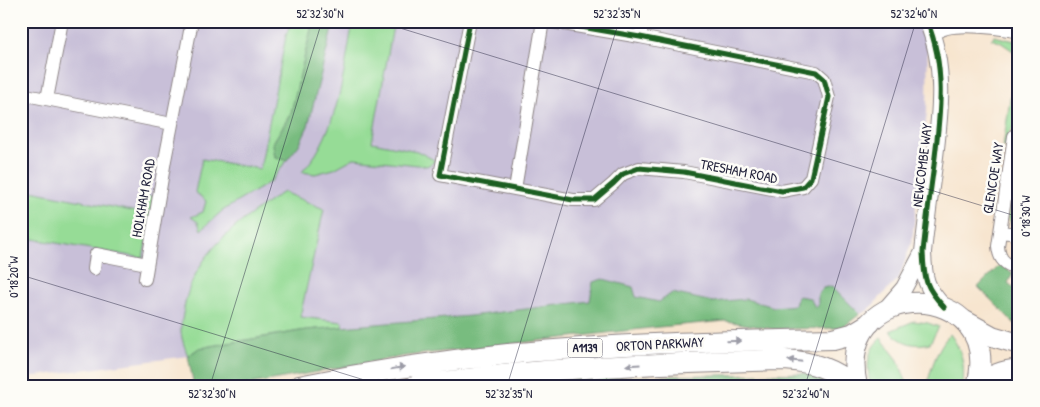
<svg xmlns="http://www.w3.org/2000/svg" width="1040" height="407" font-family="'Patrick Hand',sans-serif">
<style>
.industrial{fill:#c8bfd8}
.green{fill:#96dc96;stroke:#5c7f68}
.forest{fill:#78bc7f;stroke:#4d6f5d}
.lines{fill:none;stroke-linecap:round;stroke-linejoin:round}
.minor-casing{stroke:#8c8485;stroke-width:14}
.tertiary-casing{stroke:#8c8485;stroke-width:18}
.primary-casing{stroke:#8c8485;stroke-width:22}
.minor{stroke:#fff;stroke-width:12}
.tertiary{stroke:#fff;stroke-width:16}
.primary{stroke:#fff;stroke-width:20}
.cycleway-casing{stroke:#fdfcf7;stroke-width:8}
.cycleway{stroke:#1b5e20;stroke-width:5}
.oneway{fill:#9c9ca7}
.ticks{fill:none;stroke:#22223b;stroke-width:1;stroke-opacity:0.45}
.labels{text-anchor:middle;stroke-width:5;stroke-linejoin:round;paint-order:stroke}
.shield{fill:#fdfcf7;stroke:#646373;stroke-width:1}
.shield-label{font-size:12px;font-weight:bold;fill:#22223b}
.street-label{font-size:14px;fill:#22223b;stroke:#fdfcf7}
.neatline{fill:none;stroke:#22223b;stroke-width:2}
.ticks-label{font-size:12px;text-anchor:middle;fill:#22223b}
</style>
<rect width="100%" height="100%" fill="#fdfcf7"/>
<filter id="ink" filterUnits="userSpaceOnUse"><feTurbulence type="fractalNoise" baseFrequency=".02" numOctaves="2"/><feDisplacementMap in="SourceGraphic" scale="10" xChannelSelector="R" yChannelSelector="G"/><feConvolveMatrix kernelMatrix="1 2 1 2 8 2 1 2 1" color-interpolation-filters="sRGB"/></filter>
<filter id="wash" filterUnits="userSpaceOnUse"><feTurbulence type="fractalNoise" baseFrequency=".0096" numOctaves="4" result="noise"/><feDisplacementMap in="SourceGraphic" scale="20" xChannelSelector="R" yChannelSelector="G"/><feGaussianBlur stdDeviation="1.12" result="paint"/><feColorMatrix in="noise" values="0 0 0 0 0 0 0 0 0 0 0 0 0 0 0 0 0 1.4 0 .05"/><feComposite in="paint" operator="in"/></filter>
<g filter="url(#wash)">
<rect width="100%" height="100%" fill="#f7e5cf"/>
<path class="industrial" d="M21 21H928L927 112 912 241 899 278 867 311 860 314 832 286 818 306 795 305 774 307 746 299 713 302 672 293 660 302 636 297 593 282 590 301 470 316 306 330 199 348 188 356 21 378Z"/>
<path class="green" d="M291 21H313L291 113 273 143 275 158 287 160 270 182 222 211 201 230 198 222 191 217 203 212 206 201 195 192 202 159 260 169 286 36Z
M353 21H394L372 142 417 151 436 161 427 166 354 158 334 169 315 174 302 172C307 166 312 160 316 154 340 114 345 65 353 21Z
M994 36 1019 42V55L1000 42 991 39Z
M1015 65 1019 67V122L1010 131 1005 147H1003Z
M1019 142V223L1018 228 1013 227 1008 217Z
M21 189 137 212 141 195 155 197 143 258 33 239 28 233 21 232Z
M283 192 324 209 300 317 342 322 344 327 306 330 199 348 188 356C185 348 181 338 181 330 181 323 183 315 184 308 194 252 239 222 283 192Z
M914 321 928 323 939 327 930 343C913 347 902 343 890 331Z
M950 334C962 350 965 364 963 383L962 386H927C931 368 937 348 950 334Z
M881 338 898 360 908 386H870C867 367 866 351 881 338Z"/>
<path class="forest" d="M313 21H334L308 126 299 145 287 160 275 158 273 143 291 113Z
M1000 265 1013 273 1008 283 1019 292V328L978 287Z
M603 279 633 287 636 297 659 302 672 293 713 302 746 299 774 307 795 305 798 296 810 298 815 307 818 306V294L823 288 832 286 860 314 842 328 773 329 726 321 659 327 405 356 239 386H194L188 356 199 348 306 330 470 316 590 301 593 282Z
M810 373 833 386H524L576 378Z"/>
</g>
<g filter="url(#ink)">
<g class="lines">
<g class="minor-casing">
<path id="minor" d="M470 21 440 175 573 200H594L614 183 623 174 639 168 684 172 782 191 803 187 811 178 829 97 824 79 816 72 640 37 546 21
M932 34C937 32 942 29 947 28 965 24 1001 28 1019 32
M640 37 643 21
M21 94 172 124
M47 99 62 21
M515 189 543 21
M1000 232 1019 234
M1013 267C1002 262 999 257 998 246L1014 136 1019 130
M94 269 96 254 147 264
M145 279 165 160 192 21"/>
</g>
<g class="tertiary-casing">
<path id="tertiary" d="M927 21C947 68 940 116 934 165 930 194 926 223 923 252 924 279 925 287 944 307
M885 310 904 288 922 254"/>
</g>
<g class="primary-casing">
<path id="primary" d="M963 320 992 336 1019 344
M299 386C368 372 438 361 508 354 616 343 724 341 833 339L852 334 870 323
M415 386C538 367 662 363 785 360 814 362 832 369 855 386
M857 386C832 273 1006 277 977 386
M979 386C991 375 1003 369 1019 370"/>
</g>
<use href="#minor" class="minor"/>
<use href="#tertiary" class="tertiary"/>
<use href="#primary" class="primary"/>
<g class="cycleway-casing">
<path id="cycleway" d="M470 21 440 175 573 200H594L614 183 623 174 639 168 684 172 782 191 803 187 811 178 829 97 824 79 816 72 640 37 546 21
M927 21C947 68 940 116 934 165 930 194 926 223 923 252 924 279 925 287 944 307"/>
</g>
<use href="#cycleway" class="cycleway"/>
</g>
<defs><path id="oneway-solid" d="M-6-.8H1V-3.2L6.5 0L1 3.2V.8H-6Z" transform="scale(1.25)"/></defs>
<g class="oneway">
<use href="#oneway-solid" transform="translate(734 341) rotate(-1)"/>
<use href="#oneway-solid" transform="translate(795 361) rotate(-174)"/>
<use href="#oneway-solid" transform="translate(633 365) rotate(177)"/>
<use href="#oneway-solid" transform="translate(398 368) rotate(-9)"/>
</g>
</g>
<path class="ticks" d="M377 21 1019 217M21 32 25 21M21 275 384 386M210 386 322 21M507 386 619 21M805 386 916 21"/>
<g class="labels">
<rect class="shield" x="567.5" y="338.5" width="35" height="19" rx="4"/>
<g class="shield-label">
<text x="585" y="352">A1139</text>
</g>
<g class="street-label">
<text transform="translate(922 165) rotate(-83)" y="5">NEWCOMBE WAY</text>
<text transform="translate(739 171) rotate(11)" y="5">TRESHAM ROAD</text>
<text transform="translate(993 178) rotate(-81)" y="5">GLENCOE WAY</text>
<text transform="translate(143 198) rotate(-80)" y="5">HOLKHAM ROAD</text>
<text transform="translate(660 344) rotate(-3)" y="5">ORTON PARKWAY</text>
</g>
</g>
<rect width="1040" height="407" fill="none" stroke="#fdfcf7" stroke-width="55"/>
<rect x="28" y="28" width="984" height="352" class="neatline"/>
<g class="ticks-label">
<text x="320" y="18">52°32'30"N</text>
<text x="617" y="18">52°32'35"N</text>
<text x="914" y="18">52°32'40"N</text>
<text transform="translate(1026 216) rotate(-90)" y="4">0°18'30"W</text>
<text transform="translate(14 277) rotate(-90)" y="4">0°18'20"W</text>
<text x="212" y="398">52°32'30"N</text>
<text x="509" y="398">52°32'35"N</text>
<text x="806" y="398">52°32'40"N</text>
</g>
</svg>
